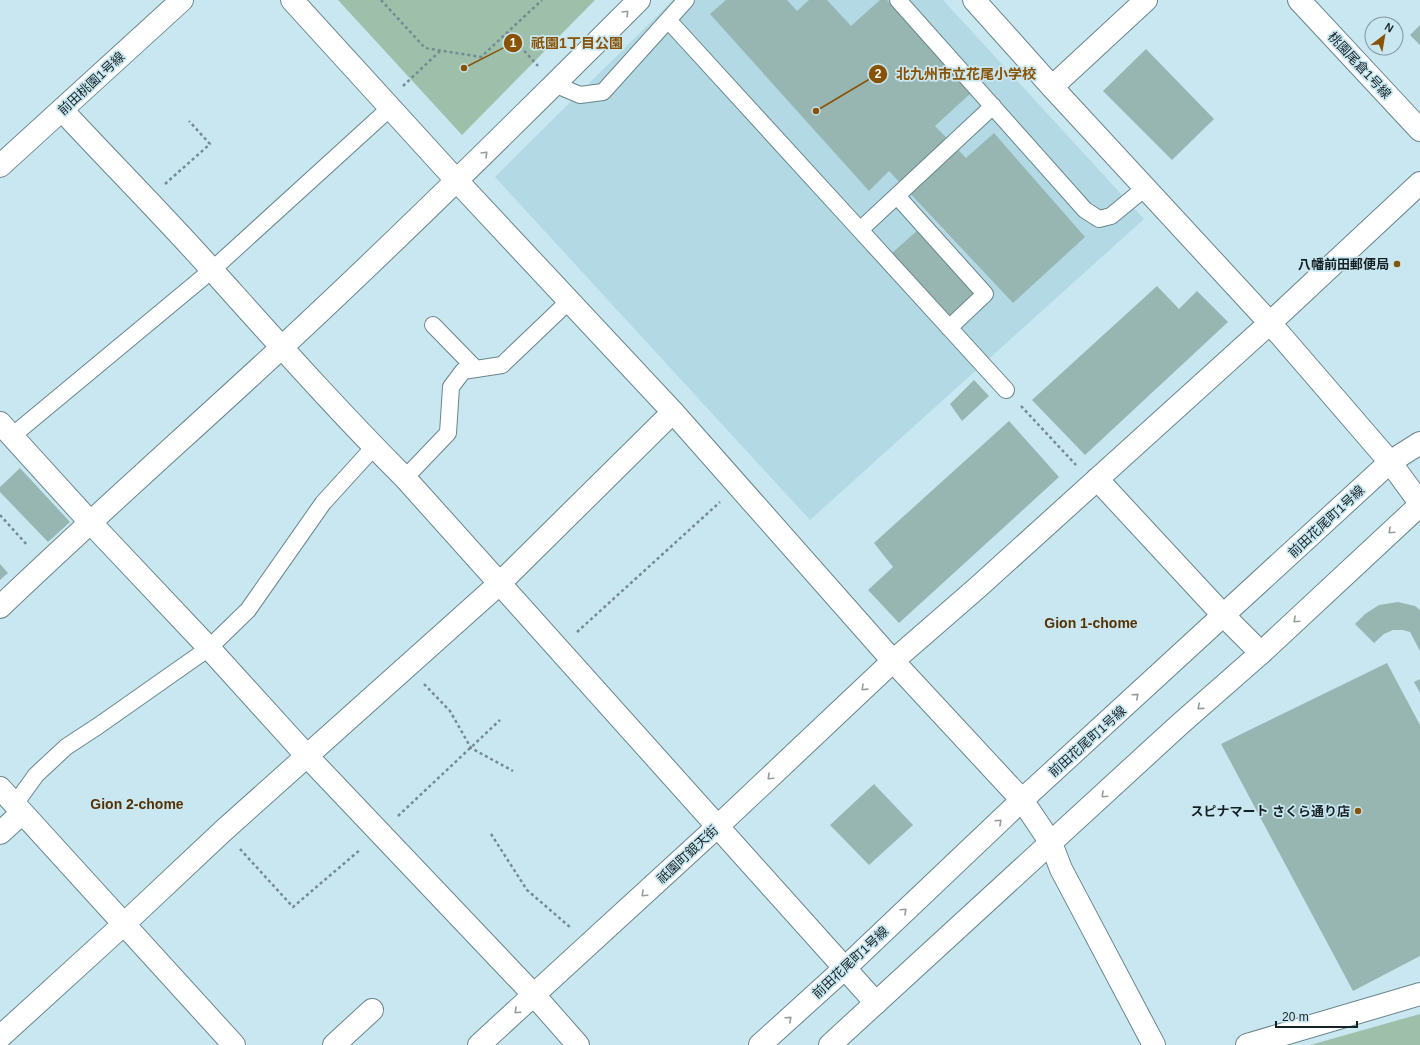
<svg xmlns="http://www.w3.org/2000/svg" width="1420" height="1045" font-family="Helvetica,'Noto Sans JP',sans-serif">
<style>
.built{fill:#b3d9e5}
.green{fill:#9ec0ab}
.building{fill:#97b6b2}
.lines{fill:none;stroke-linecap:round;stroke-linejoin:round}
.service-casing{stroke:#69858d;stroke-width:18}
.minor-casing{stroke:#69858d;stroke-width:24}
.tertiary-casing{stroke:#69858d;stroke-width:24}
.path{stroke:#758a91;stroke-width:2.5;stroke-dasharray:3 3;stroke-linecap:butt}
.service{stroke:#fff;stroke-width:16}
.minor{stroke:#fff;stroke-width:22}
.tertiary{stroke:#fff;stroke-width:22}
.oneway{stroke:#969b9c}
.poi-dot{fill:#8a5205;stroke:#c9e7f0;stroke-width:1.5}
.labels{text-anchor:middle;stroke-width:3.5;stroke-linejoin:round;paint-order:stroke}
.street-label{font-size:13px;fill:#152024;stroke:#c9e7f0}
.poi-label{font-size:13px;font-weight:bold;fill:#152024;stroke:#c9e7f0;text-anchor:end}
.neighbourhood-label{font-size:14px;font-weight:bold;fill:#563100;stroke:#c9e7f0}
.leader{fill:none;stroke:#8a5205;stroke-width:1.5}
.callout-dot{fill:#8a5205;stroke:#c9e7f0;stroke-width:1.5}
.mark-label{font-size:12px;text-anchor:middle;font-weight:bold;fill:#fff}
.callout-label{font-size:14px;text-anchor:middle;font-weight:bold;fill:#8a5205;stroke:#c9e7f0;stroke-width:3.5;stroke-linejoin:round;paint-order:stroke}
</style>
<rect width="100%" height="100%" fill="#c9e7f0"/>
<path class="built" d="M673 0H943L1144 219 810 520 495 177Z"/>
<path class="green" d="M338 0H595L462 135Z
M1420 1014V1045H1310Z"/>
<path class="building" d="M726 0H787L797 11 809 0H827L851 26 880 0H887L972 92 935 126 966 158 994 133 1085 237 1013 303 889 171 869 191 710 14Z
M1420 25V45L1410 35Z
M1146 49 1214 119 1172 160 1103 91Z
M919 229 975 292 948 317 892 253Z
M1157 286 1179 309 1197 291 1228 322 1085 455 1032 400Z
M974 380 989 396 962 421 950 404Z
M1009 421 1059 477 899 623 868 590 893 567 874 543Z
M20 468 70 522 48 542 0 492V487Z
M0 564 8 573 0 580Z
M1398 602 1415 606 1420 610V651L1410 632 1403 630H1393L1384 634 1374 643 1355 624 1365 614 1379 605Z
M1387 663 1420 725V956L1353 991 1221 744Z
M1420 679V693L1414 682Z
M874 784 913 825 869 865 830 825Z"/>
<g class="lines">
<g class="service-casing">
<path id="service" d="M898 0 1085 210 1099 219 1111 216 1145 188
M668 20 860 230 993 106
M554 84 580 95 603 92 686 0
M897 196 985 294 949 328
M860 230 1006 390
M433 325 476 369
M12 436 212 270 390 108
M405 478 448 433 451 387 463 371 502 365 569 301
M15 804 36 775 66 747 98 726 209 648 248 610 323 503 374 447"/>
</g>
<g class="minor-casing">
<path id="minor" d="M292 0 457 181 673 412 893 661 1022 800 1051 843 1061 869 1154 1045
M974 0 1052 87 1270 323 1390 462 1420 503
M1052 87 1146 0
M62 110C112 164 164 216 213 271 276 341 338 411 405 478L876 1003
M0 423 90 522 209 648 307 756 534 995 578 1045
M1097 479 1224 616 1261 653
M0 607C92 519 187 435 280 349 403 235 521 118 639 0
M0 788 234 1045
M0 833 22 813
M0 1037 124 924 223 831 499 584 673 412
M334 1045 372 1010
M479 1045 718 826 893 661 977 588 1270 323 1420 183
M1247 1045 1420 994"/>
</g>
<g class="tertiary-casing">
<path id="tertiary" d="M1299 0 1420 130
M0 166 182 0
M760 1045 845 968 1022 800 1390 462 1420 443
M830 1045 1179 725 1261 653 1420 505"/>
</g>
<path class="path" d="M381 0 425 48 481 57 542 0
M508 33 538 66
M403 86 440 51
M165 184 210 144 189 121
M1021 406 1076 465
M0 515 28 546
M577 632 720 502
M424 684 450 711 471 748 513 771
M398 816 500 720
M491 834 527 890 571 928
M240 849 293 907 361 849"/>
<use href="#service" class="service"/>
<use href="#minor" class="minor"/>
<use href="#tertiary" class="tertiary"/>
</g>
<defs><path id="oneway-chevron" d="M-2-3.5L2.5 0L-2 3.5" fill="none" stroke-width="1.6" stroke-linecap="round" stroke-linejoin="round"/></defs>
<g class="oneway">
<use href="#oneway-chevron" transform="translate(626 13) rotate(-45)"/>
<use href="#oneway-chevron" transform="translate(485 154) rotate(-45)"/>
<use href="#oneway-chevron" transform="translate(1391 531) rotate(137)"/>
<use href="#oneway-chevron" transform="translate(1296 620) rotate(137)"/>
<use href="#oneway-chevron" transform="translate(864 688) rotate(136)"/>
<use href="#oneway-chevron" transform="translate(1136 696) rotate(-42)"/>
<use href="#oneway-chevron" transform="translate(1200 707) rotate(139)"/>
<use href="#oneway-chevron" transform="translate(770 777) rotate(137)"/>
<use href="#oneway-chevron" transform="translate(1104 795) rotate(137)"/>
<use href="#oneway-chevron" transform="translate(999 822) rotate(-43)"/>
<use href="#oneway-chevron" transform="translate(644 894) rotate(137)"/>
<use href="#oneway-chevron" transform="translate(904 911) rotate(-43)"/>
<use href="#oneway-chevron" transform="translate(517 1011) rotate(138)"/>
<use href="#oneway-chevron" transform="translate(789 1019) rotate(-42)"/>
</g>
<g class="poi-dot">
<circle cx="1397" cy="264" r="4"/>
<circle cx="1358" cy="811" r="4"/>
</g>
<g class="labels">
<g class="street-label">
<text transform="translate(1360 65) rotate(47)" y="5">桃園尾倉1号線</text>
<text transform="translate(91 83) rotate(-43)" y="5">前田桃園1号線</text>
<text transform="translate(1326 521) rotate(-43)" y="5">前田花尾町1号線</text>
<text transform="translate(1087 741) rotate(-42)" y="5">前田花尾町1号線</text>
<text transform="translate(687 854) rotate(-43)" y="5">祇園町銀天街</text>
<text transform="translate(850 962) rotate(-43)" y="5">前田花尾町1号線</text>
</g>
<g class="poi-label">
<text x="1389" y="269">八幡前田郵便局</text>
<text x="1350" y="816">スピナマート さくら通り店</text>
</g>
<g class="neighbourhood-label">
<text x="1091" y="628">Gion 1-chome</text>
<text x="137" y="809">Gion 2-chome</text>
</g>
</g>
<path class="leader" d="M464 68L513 43M816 111L878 74"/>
<g class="callout-dot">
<circle cx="464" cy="68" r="4"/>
<circle cx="816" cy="111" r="4"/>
<circle cx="513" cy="43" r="10"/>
<circle cx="878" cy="74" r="10"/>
</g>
<g class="mark-label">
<text x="513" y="47">1</text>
<text x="878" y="78">2</text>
</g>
<g class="callout-label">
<text x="577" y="48">祇園1丁目公園</text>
<text x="966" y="79">北九州市立花尾小学校</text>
</g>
<g transform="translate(1384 36) rotate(31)"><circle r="19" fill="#c9e7f0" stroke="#81979e"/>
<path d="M0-3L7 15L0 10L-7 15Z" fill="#8a5205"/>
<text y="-6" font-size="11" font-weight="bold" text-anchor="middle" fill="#152024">N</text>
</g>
<path d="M1276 1021v6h81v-6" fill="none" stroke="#152024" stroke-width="2"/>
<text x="1282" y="1021" font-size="12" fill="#152024" stroke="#c9e7f0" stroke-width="3" paint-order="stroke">20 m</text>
</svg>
